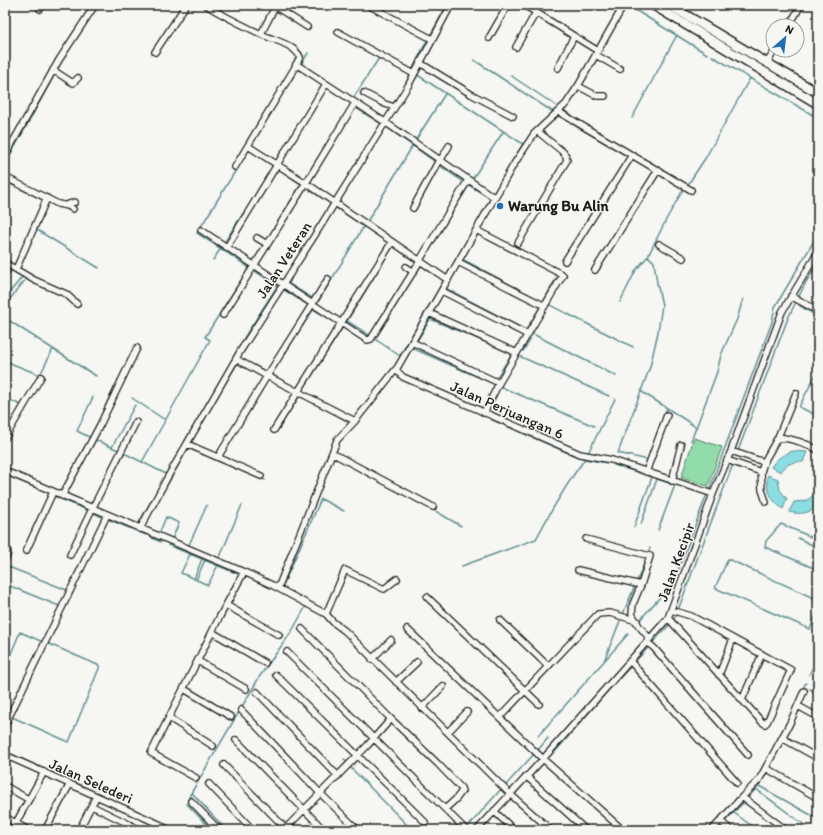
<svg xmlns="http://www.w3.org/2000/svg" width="823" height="835" font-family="Itim,sans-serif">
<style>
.green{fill:#92dcac;stroke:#577c64}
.water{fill:#8bdde1;stroke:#5f9092}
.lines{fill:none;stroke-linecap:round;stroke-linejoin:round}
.stream{stroke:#5f9092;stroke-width:1.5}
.minor-casing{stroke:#1c1c1c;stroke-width:8}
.highway-casing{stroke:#1c1c1c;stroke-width:11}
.minor{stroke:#f6f6f2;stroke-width:5.5}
.highway{stroke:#f6f6f2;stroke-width:8}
.poi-dot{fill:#1f6fb2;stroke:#f6f6f2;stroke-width:1.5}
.labels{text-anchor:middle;stroke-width:3;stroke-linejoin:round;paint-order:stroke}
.poi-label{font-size:15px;font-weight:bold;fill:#1c1c1c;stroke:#f6f6f2;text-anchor:start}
.street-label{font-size:15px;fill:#1c1c1c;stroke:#f6f6f2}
</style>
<rect width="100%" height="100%" fill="#f6f6f2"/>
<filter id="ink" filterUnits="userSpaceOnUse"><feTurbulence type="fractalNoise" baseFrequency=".025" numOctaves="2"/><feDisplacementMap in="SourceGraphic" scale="8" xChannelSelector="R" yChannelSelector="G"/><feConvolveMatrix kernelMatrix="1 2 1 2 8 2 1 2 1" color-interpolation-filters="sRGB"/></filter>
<g filter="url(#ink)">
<path class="green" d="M694 438 722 447 708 486 681 478Z"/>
<path class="water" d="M793 451 807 452 803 462C793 461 786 464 781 472L771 467C776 459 783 454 793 451Z
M768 475 778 479 780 490 787 499 783 509C771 501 765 488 768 475Z
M815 494 818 496V507C809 513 800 515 789 512L794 502 806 501Z"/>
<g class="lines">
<path class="stream" d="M627 5 707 54
M431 34 447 5
M712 56 818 118
M474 60 553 112
M302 63 308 53
M412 70 427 40
M416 74 523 144 513 160
M510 75 558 107
M286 88 298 69
M354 97 379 58
M356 108 380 123
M565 111 580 121
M559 116 627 156
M632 118 677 35
M386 127 434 161
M415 141 445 94
M252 144 264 124
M249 149 197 233 250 268
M266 161 274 166
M5 165 55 74
M440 166 462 181
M277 168 302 185
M473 178 503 132
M10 184 43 200
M469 185 491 199
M687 186 706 157 750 78
M308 189 330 203
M494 193 498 186
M336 208 387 242
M368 220 413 145
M37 230 99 268
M269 237 301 184
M224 243 244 212
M393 246 415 262
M424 259 469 185
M213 260 221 248
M464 260 543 302
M420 265 435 275
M5 266 13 271
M255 271 278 286
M447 275 491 199
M292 277 289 284 312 298
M5 278 12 270
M447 289 526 330
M284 290 308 305
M5 298 23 276
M318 302 364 226
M543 302 556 278
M620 302 636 270 648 256
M5 305 26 279
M550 305 633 347
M799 305 818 317
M313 309 337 323
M5 318 53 349 40 375 5 361
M347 321 393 246
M347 321 369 335
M526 330 540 307
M533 334 616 376
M375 339 400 356 444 280
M375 339 421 265
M417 341 430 319 493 345
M413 347 412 348 494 384
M516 348 523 336
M53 349 96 376
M523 351 530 340
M234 356 244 338 278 285
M519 356 609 396
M240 358 265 371
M818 370 799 407 818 416
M271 374 290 385
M271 375 314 308
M497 377 512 354
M501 387 594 426
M302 391 343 327
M642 392 667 408
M5 398 21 405
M132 398 165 420
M312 402 351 423
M665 414 667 408 696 427
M490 419 573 455 585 459 607 463
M202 422 237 364
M94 431 109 398
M277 431 300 395
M91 438 77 431 93 397
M96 440 118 450
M691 441 717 372 721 355 737 319 743 299
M191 442 195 434
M112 447 135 405
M188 448 204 455
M738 451 788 318 806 282 818 263
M124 453 166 474
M588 453 615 399
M223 455 235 434
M211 458 245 472
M648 460 618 453 650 367 658 332 662 305 657 283 654 262 648 256 667 218 684 188
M142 462 210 340 205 337 238 285
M614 465 653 477
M16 473 62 492
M5 475 49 493
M259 478 265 480
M657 479 675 485 658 530
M109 482 124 453
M709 490 772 322 775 307 818 234
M68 494 90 504
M56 497 87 510
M96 506 100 508
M432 509 461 526
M107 511 138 524 162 482
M152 512 188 448
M94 513 102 517
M110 520 146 535
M641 524 657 479
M634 527 652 477
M159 534 166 517 179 523 172 539
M152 538 161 542
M798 538 818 548
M818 540 781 524 766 541 765 547 818 570
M168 545 238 574
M188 547 207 505
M648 553 650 548
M190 554 181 573 208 585 218 565
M219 559 242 505
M6 566 67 590
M462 566 536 539C551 511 566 484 585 459
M194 579 202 559
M196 580 205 560
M5 584 59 606
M282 588 321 499 344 511
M818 600 728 559 715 588 810 629 818 611
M65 608 73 592
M678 610 733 464
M623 614 647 557
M639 621 674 581 707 494
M673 621 677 614
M604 661 620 621
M5 668 20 632 43 642
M809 675 818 657
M812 683 818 687
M804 686 806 683
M810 689 818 694
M5 714 7 715
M12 717 69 742 100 666 47 643
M538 736 628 634
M538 750 548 738
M5 751 172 827 171 830
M554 753 606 693 670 624
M344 759 352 769 412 830
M505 786 535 753
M756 789 811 830
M192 793 226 830
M748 797 759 786 818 819
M733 812 757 830
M725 821 743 803
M466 829 502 788
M212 830 187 804 190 795 260 676 292 631 306 606
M717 830 720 826"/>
<g class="minor-casing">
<path id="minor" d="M206 5C223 16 242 25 261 34 273 40 294 44 300 57L294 69 235 167
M273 5 307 27
M368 5 432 39
M524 5 537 13
M624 5 578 86 566 104 534 134 514 164 396 370 403 377 580 454 612 460 713 494
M40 9 42 5
M789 26 801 5
M338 32 414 74
M261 34 276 5
M489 38 508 5
M516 47 534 16 537 13 598 51
M155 52 186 5
M596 55 620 69
M420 63 471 94 513 116
M767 63 775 50
M296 64 385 122 495 198
M558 68 574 36
M53 70 73 83 78 78
M578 86 597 96H605
M364 93 385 104 394 107
M559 112 691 190
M248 146 306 183 448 280
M5 156 59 60 95 5
M440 161 449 146
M5 177 58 204 68 206 73 209
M5 186 8 179
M66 205 75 202
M413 208 439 160
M201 230 367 340 371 339 420 261
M476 230 563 275 499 383 484 413
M257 238 267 244
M518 243 567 160 566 156 563 152 537 131
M659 244 683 258
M227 247 326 84
M420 260 468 180
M565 261 632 155
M458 262 545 306
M5 263 34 280 66 294 77 304
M406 267 414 272
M16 269 47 198
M595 270 658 170
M442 291 528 335
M791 296 818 311
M429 313 517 353
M223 315 306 183 355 103
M412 342 499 383
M236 359 267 376 355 421
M396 369 355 421 337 440 332 453 433 507
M274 430 392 242
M778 437C793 439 805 442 818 450
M5 438 41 377
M187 444 261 476
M731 451 764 462
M218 457 267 376 328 279
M727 460 761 472
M5 471 244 572
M646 472 667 415
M672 481 681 445
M62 496 100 425 137 348
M766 502 762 490 761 472 764 462 778 437 796 393
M140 529 166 480 241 350 313 238 408 86 451 5
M586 539 650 556 641 585 633 604 632 614 639 626 650 639
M5 549 8 552 6 558
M26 551 53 492
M70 555 92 509 136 422
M578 570 641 585
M278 588 332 453
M427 597 539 704
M226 605 279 635
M326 614 345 570 384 589 397 579
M668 618 762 722 765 724 767 722 791 670 691 616 671 610
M500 620 548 666
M407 629 543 759 623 830
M212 632 265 663
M647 642 654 648 748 755
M287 652 466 830
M372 659 391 640
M198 661 246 689
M630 661 737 783
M276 675 425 822
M719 675 733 639
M396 682 417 662
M184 689 231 717
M257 692 338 776
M742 700 762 654
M798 706 818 717
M422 708 443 686
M241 710 320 793 358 830
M500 717 598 614 610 613 637 621
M169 718 213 746
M391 719 438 764 461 788 462 791 456 799 445 809
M5 725 107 515
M448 732 467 712
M782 738 818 758
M236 740 324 830
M5 755 161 825 166 830
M224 765 287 830
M766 768 818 798
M526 776 586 830
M196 778 151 753 219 618 244 572 272 585 326 614 333 622 345 631 510 794 551 830
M209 784 253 830
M5 786 28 799
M742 797 786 830
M191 801 219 830
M92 806 141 830
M494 811 514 830
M5 817 28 830
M720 821 731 830
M12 830 44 772
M45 830 70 784
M79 830 96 797
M284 830 367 746 391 719 302 629
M477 830 543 759 668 618 713 494 731 451 782 312 818 252
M712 830 742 797 759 780 790 723 804 691"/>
</g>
<g class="highway-casing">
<path id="highway" d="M653 5 818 104
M669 5 818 93"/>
</g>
<use href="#minor" class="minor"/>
<use href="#highway" class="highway"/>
</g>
</g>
<circle class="poi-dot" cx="500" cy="206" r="4"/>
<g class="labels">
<g class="poi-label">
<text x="508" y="211">Warung Bu Alin</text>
</g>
<g class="street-label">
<text transform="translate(284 260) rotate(-57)" y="5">Jalan Veteran</text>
<text transform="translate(507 410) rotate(24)" y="5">Jalan Perjuangan 6</text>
<text transform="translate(676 562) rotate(-70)" y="5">Jalan Kecipir</text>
<text transform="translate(91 781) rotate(24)" y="5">Jalan Selederi</text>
</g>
</g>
<rect width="823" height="835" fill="none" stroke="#f6f6f2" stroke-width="20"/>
<rect x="10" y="10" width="803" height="815" fill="none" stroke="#1c1c1c" stroke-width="1.5" filter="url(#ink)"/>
<g transform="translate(785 38) rotate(28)"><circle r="19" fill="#f6f6f2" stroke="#9f9f9c"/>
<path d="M0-3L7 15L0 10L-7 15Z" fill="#1f6fb2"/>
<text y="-6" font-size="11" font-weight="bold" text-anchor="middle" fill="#1c1c1c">N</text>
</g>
</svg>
